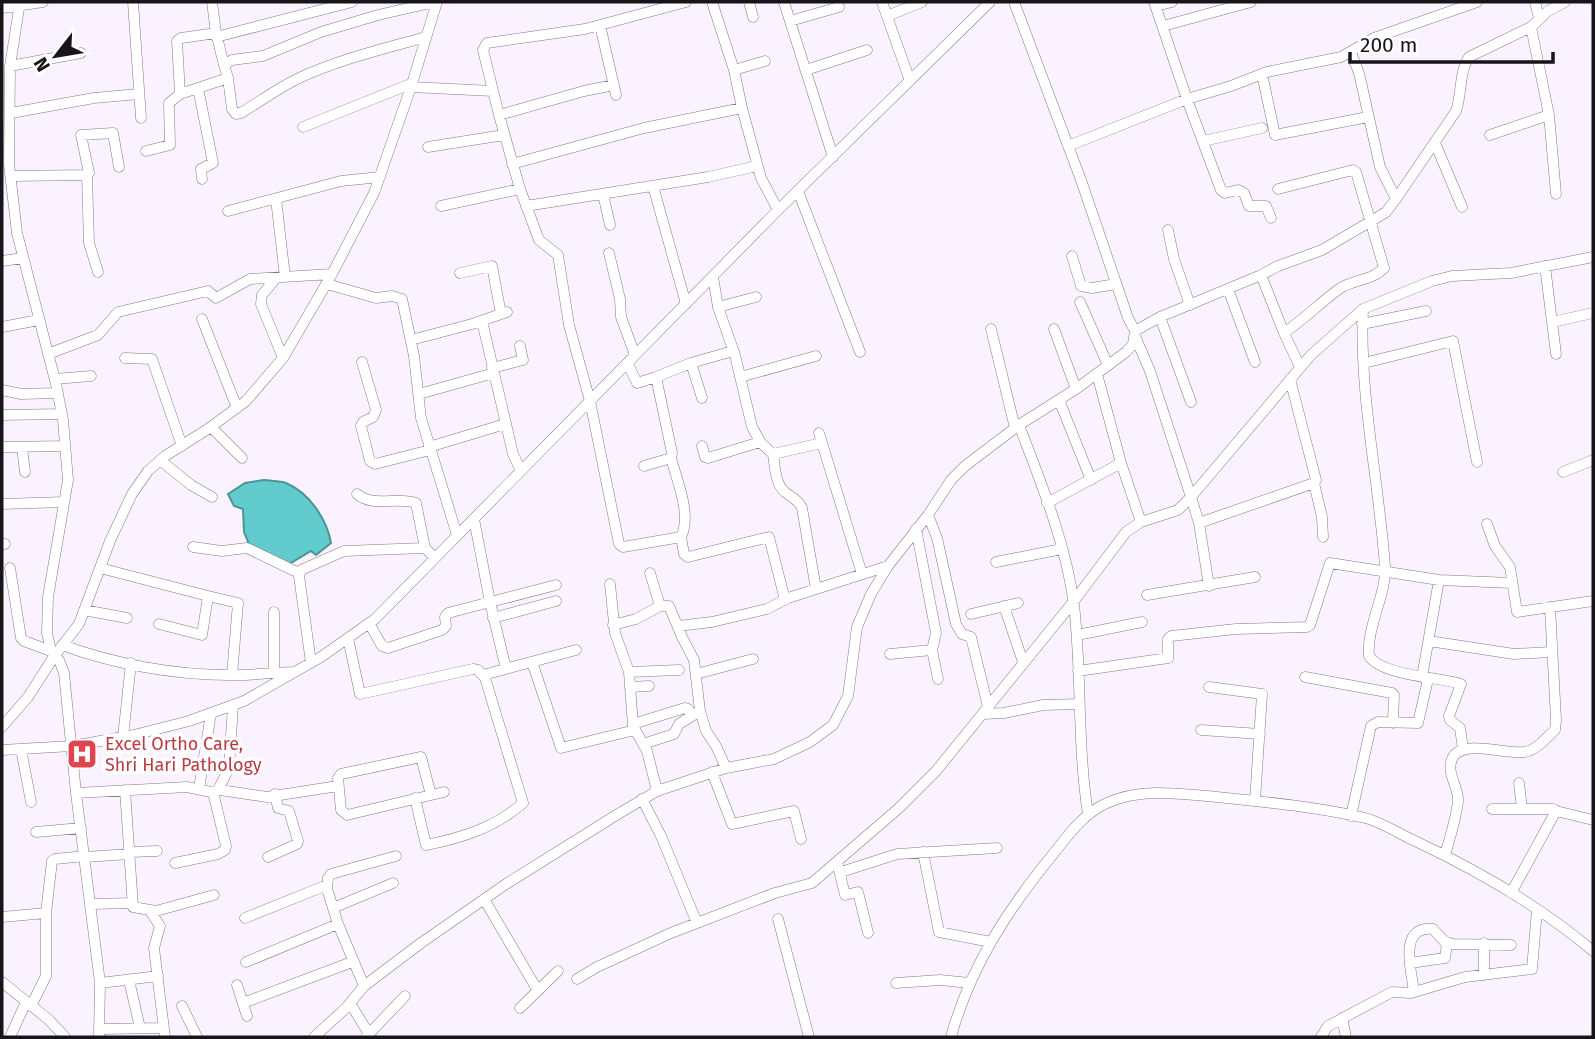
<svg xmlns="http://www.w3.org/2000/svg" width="1595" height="1039" font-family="'Fira Sans',sans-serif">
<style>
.water{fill:#61cbcd;stroke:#4b9497;stroke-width:2}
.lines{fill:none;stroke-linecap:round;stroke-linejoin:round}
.minor-casing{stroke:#837987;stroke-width:11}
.minor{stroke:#fff;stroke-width:10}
.labels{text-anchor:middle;stroke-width:7;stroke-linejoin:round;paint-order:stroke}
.health-label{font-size:18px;fill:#be3a42;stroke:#fff;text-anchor:start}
</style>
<rect width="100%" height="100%" fill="#fbf2ff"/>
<path class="water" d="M264 480C271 481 280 481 286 483 310 493 327 520 331 543L316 555 311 551 289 564 249 544 244 532 243 509 234 506 228 494 245 483Z"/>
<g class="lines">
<g class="minor-casing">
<path id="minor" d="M20 2 10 66 9 164 17 233 56 384 63 420 68 480 48 597 47 633 51 651 59 660 64 673 76 793 100 983 99 1037
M133 2 141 118
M212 2 216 33 224 65
M686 2 585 29 487 43 483 50 499 115 520 189 539 240 558 255 569 325 590 401 619 544 623 547 681 537 684 554 688 557 769 537 785 600
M712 2 734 70 742 108
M749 2 753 17
M784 2 833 157
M882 2 910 81
M1014 2 1081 180 1128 318 1135 331 1133 344 1126 352 1076 389 1019 425C1041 483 1066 543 1074 605 1082 674 1077 744 1088 814
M1154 2 1188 102 1221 190 1225 193 1238 190 1244 193 1249 206H1266L1271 218
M1535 2 1539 18
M1156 6 1172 2
M2 8 43 2
M887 16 922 2
M790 21 839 7
M600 25 616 95
M1163 26 1251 2
M1531 27 1549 115 1556 194
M216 37 352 2
M1351 53 1359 73 1380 167 1396 199
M10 66 81 53
M734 70 765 61
M806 70 867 50
M1262 74 1275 135 1368 117
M228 78 224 65 232 60 263 56 321 32 378 15 435 2
M411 87 493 91
M198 88 213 163 201 169 202 179
M180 94 177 41 181 38 216 33
M11 113 94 98 139 94
M499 115 584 91 614 85
M303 127 413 83
M1490 135 1549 115
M1203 141 1262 128
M1435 143 1462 207
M1068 146 1187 99 1231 86 1267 72 1341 57 1374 38 1477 2
M428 147 504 135
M146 151 170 145 169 103 180 94 228 78 232 109 236 114 241 113C259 102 277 89 297 79 337 60 383 49 426 37
M512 164 644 128 742 108 761 178 778 210
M87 175 89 173 81 135 113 133 119 167
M11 176 87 175 89 243 98 272
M653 186 686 304
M1278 189 1353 170 1356 172 1384 268C1372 281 1353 279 1339 289 1320 303 1304 319 1284 333
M798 191 860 352
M603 194 610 225
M276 199 285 277
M441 206 520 189
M526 206 708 177 757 166
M228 211 341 181 380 177
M1168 230 1174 259 1190 305
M609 253 620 299 621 317 635 355
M1072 256 1081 286 1092 288 1116 284
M2 261 23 258
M1545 266 1556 354
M460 273 492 266 501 314
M1261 275 1284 333 1300 367
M713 277 718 307 735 355 752 427 761 443 773 454 822 443
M276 278 262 295 261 304 283 358
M327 284 376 298 392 296 402 299 414 356 421 418 457 535
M1228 289 1255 362
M1080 302 1108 365
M718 307 756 297
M1363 309C1359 395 1379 481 1385 567 1387 593 1366 628 1369 656 1382 676 1440 677 1461 684L1449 716 1450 720 1460 728 1463 749
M1160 317 1191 402
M202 319 237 408
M482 321 513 454 521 471
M1552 322 1593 313
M1362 324 1426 311
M2 327 39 320
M991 329 1015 428
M1054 329 1076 389
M1135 331 1160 317 1261 275 1278 266 1322 250 1378 217 1386 212 1396 199 1456 111C1462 94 1459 72 1469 57L1531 27 1548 11 1565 2
M1135 336 1150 371 1191 497 1199 523 1209 586
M411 340 472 324 507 312
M48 354 98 335 118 312 208 291 216 298 250 279 332 274
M125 358 152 359 182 446
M362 362 376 410 373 417 363 422 361 426 370 461 375 464 430 450
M1364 363 1453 341 1477 462
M628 364 637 383 656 377 672 453 671 458 644 466
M492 368 523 360 520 346
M1097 374 1121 463 1141 522
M656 377 691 363
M740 377 816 356
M55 379 91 376
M2 390 21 394 58 393
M419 394 494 373
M702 398 691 363 733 351
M1059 400 1091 480
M2 415 61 414
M211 427 242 458
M819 433 862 574
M702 446 705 457 708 458 760 442
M2 447 65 446
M22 447 25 472
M429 447 505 424
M773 454C775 466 775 484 785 492 792 498 798 499 802 508L816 589
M671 458C677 481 692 515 681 537
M160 460 191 485 212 497
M1563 472 1593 460
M1314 483 1322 517 1323 537
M357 494C373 508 397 496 416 503L425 548
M1047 503 1121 463
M2 504 64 502
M928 515 937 538 956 624 962 634 971 637 988 707
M474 519 490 602 506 669
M1199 523 1314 483 1316 480 1290 379
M1487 524 1495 546 1510 567 1517 612 1593 601
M916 529 936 633 932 650 938 679
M2 544H5
M193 547 222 551 247 548 299 573
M996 562 1062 549
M10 568 21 638 24 641 51 651
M100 568 208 596 202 635 159 624
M650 573 660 606H669L682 637 694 660 700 711 706 731 716 746 726 768
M610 584 615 633 629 672 633 726 647 751 657 791
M1147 595 1255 577
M208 596 238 603 232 675
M1004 606 1023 662
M84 610 127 618
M274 612V672
M971 614 1018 603
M493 618 556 601
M369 623 382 646 388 648 442 630 446 626 445 617 448 613 556 585
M613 625 636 619 660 606
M678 626 712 622 767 609 788 598 888 566
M1077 635 1142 622
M348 638 360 694 473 669 478 670 485 678 523 803C496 827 462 838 426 845L415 798
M1429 641 1514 654 1551 652
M62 645C114 664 174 675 229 675 250 676 272 672 294 672
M890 654 932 650
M532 662 561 748 635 730
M311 663 299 576 301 570 344 551 425 548 434 557
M1078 671 1168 658V639L1171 636 1236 629 1307 627 1310 625 1330 563 1439 580 1512 583
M629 672 679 670
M696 674 753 659
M483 675 576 650
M1305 677 1392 693 1394 695 1393 723
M1422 677 1439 580
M630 687 649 686
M1209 687 1262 694 1255 801
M983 714 1004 713 1043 705 1079 704
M633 724 685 708 688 709 692 716
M2 727 28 697 55 655 79 624 110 541 132 494 148 471 165 456 208 429 246 401 283 358 332 274 374 193 411 87 437 2
M1201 730 1260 734
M123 737 131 663
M643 744 674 734 679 724 700 711
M21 749 31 802
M2 750 72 746 134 735 189 721 244 701 321 657 375 619 778 210 990 2
M712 772 732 824 794 811 801 839
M1519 783 1522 809
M199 789 211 713
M125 790 133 907 156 911 214 895
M218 790 229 768 233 705
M76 793 187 787 211 792 220 790 267 797 338 786
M431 795 421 757 341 774 338 778 341 810 347 815 444 792
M642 799 661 836 697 923
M1492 809H1554L1556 811 1511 893
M1556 811 1593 820
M1351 816 1371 726 1378 722 1418 723 1428 679
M36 832 81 828
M130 852 157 851
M923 852 939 932 991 942
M1445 855C1450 838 1456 819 1458 801 1459 787 1446 774 1452 759 1461 738 1506 755 1524 752 1536 751 1546 738 1555 730L1556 720 1550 607
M85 857 130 854
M268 857 297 844 298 841 289 811 278 808 275 794
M175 863 218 854 225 850 226 846 213 792
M838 866 845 895 858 892 868 933
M841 872 897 854 997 848
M327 889 328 878 331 874 396 856
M484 899 538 991
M91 904 133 903
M333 908 393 883
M150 911 160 926 154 948 165 1037
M2 917 46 913
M245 918 322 887 327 889 338 924 364 986
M778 919 809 1037
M246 962 338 924
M1410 963 1445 958 1447 943
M1484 975V943
M577 979 597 967 671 933 775 893 812 883 899 808 936 771 1074 601 1126 532 1141 522 1178 510 1191 497 1311 355 1363 309 1432 281 1452 276 1511 273 1593 257
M129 980 140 1028
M2 982 48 1019 65 1037
M100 983 158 976
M896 983 940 980 970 983
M237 985 247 1016
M1414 992C1412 972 1397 926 1433 929L1444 941 1452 944 1511 945
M243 1003 352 962
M350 1003 369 1034
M31 1006 46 976V913L52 861 55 859 85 856
M182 1006 197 1037
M520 1008 558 971
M1342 1018 1346 1037
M99 1029 163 1028
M10 1037 26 1002
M314 1037 346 1008 364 986 421 943 506 884 618 814 657 791 726 768 774 759 810 742 833 725 848 696 857 627 871 594 888 566 928 515 951 480 965 466 1019 425
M366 1037 405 996
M951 1037C970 967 1008 909 1054 853 1069 834 1084 813 1107 803 1142 787 1181 794 1217 797 1266 802 1317 807 1365 818 1381 822 1398 833 1413 840 1477 870 1540 906 1593 951
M1321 1037 1328 1026 1392 992 1411 993 1465 977 1532 969 1537 910"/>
</g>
<use href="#minor" class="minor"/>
</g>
<defs>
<g id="hospital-square" transform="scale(1.575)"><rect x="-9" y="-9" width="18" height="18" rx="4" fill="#e0444e" stroke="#fff"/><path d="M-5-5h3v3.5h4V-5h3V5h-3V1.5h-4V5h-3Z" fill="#fff"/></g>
</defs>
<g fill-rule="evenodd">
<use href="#hospital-square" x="82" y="754"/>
</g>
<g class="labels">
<g class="health-label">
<text x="105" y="750">Excel Ortho Care,<tspan x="105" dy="21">Shri Hari Pathology</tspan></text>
</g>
</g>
<rect width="1595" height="1039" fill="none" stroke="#18151a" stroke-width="7"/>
<g transform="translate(56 56) rotate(239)" stroke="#ffffff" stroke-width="5" paint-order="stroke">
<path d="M0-5L12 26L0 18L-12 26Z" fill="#18151a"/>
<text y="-10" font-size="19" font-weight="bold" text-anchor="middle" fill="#18151a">N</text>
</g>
<path d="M1350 52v10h203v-10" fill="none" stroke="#18151a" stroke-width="3.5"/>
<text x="1360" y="52" font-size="21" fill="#18151a" stroke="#ffffff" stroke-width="5" paint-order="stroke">200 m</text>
</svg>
